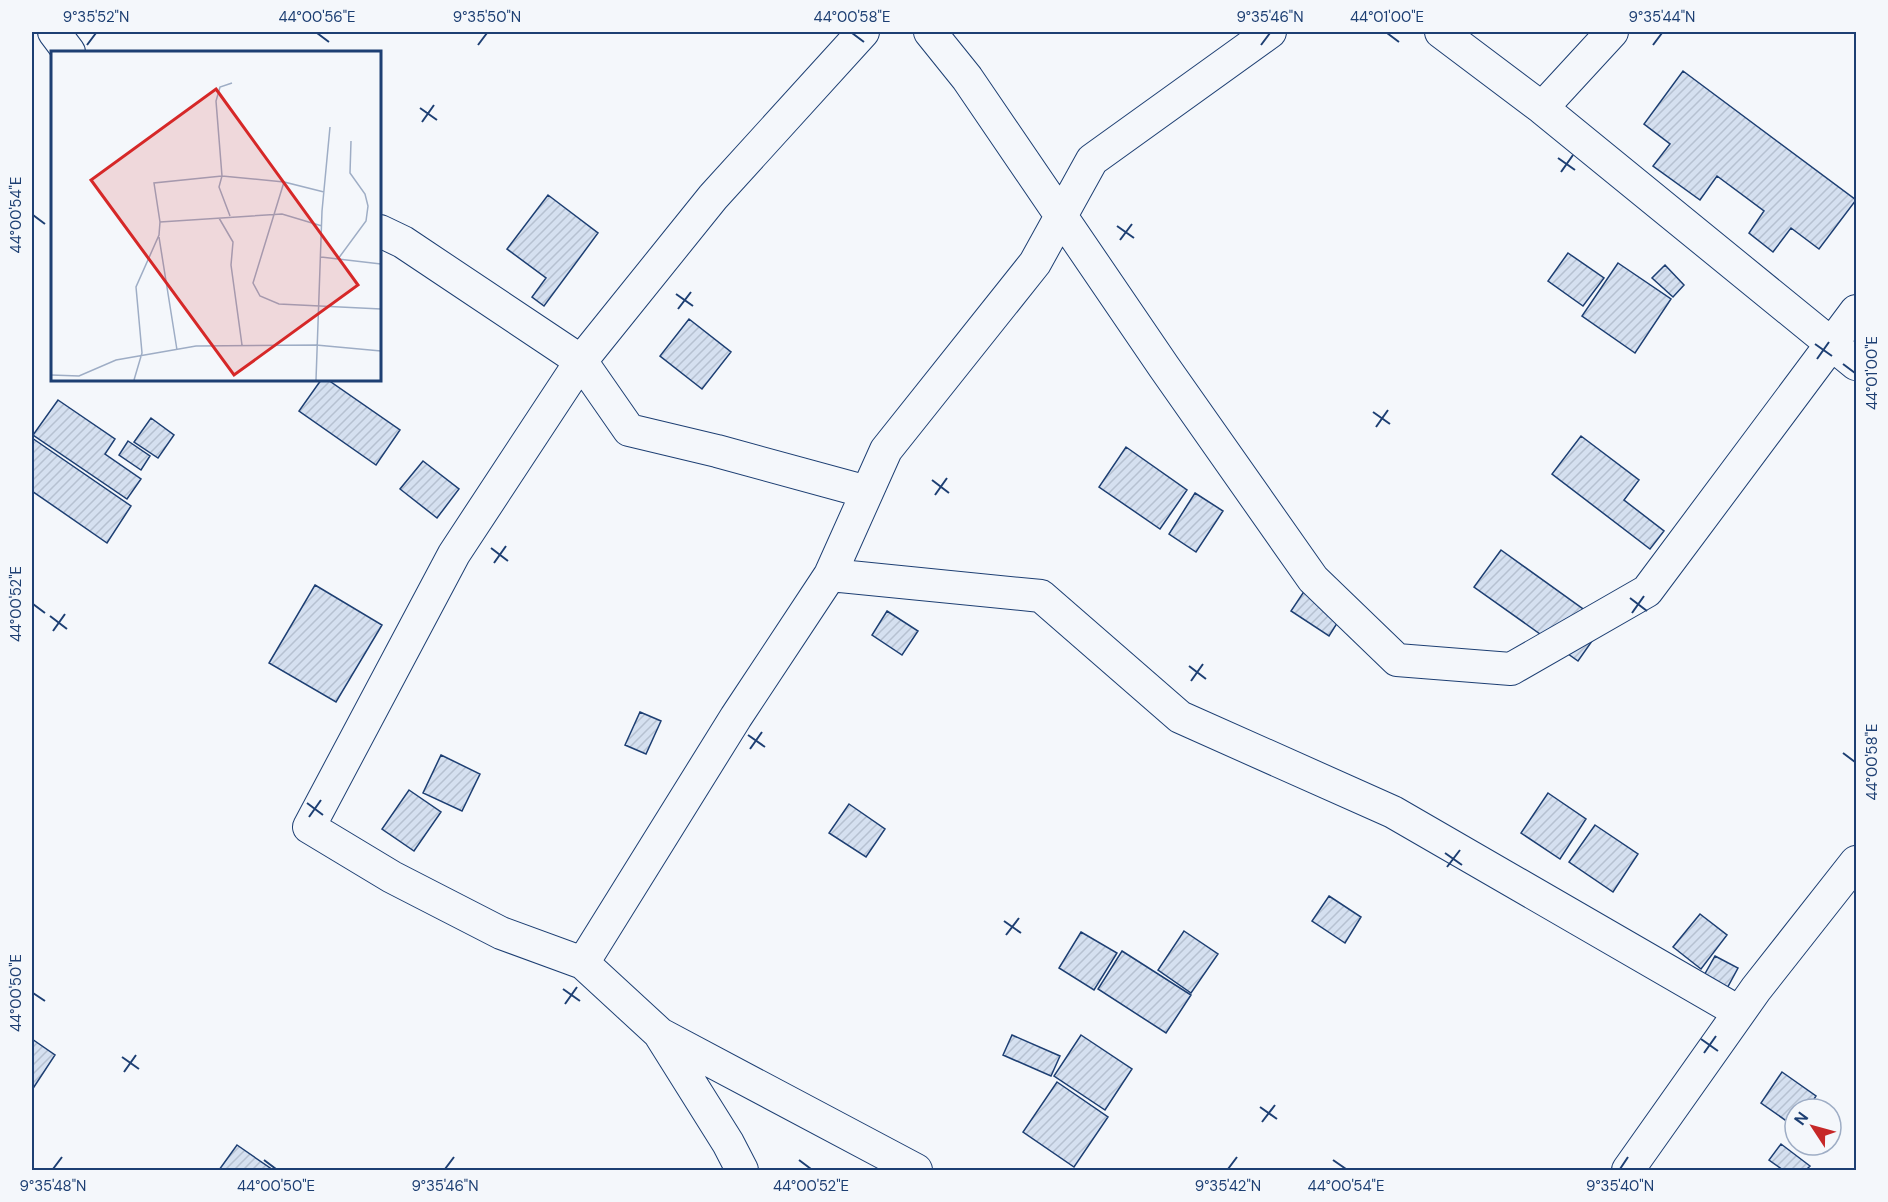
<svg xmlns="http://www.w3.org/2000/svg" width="1888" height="1202" font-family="'DM Sans',sans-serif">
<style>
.building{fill:url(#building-hatch);stroke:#1d3f73;stroke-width:1.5}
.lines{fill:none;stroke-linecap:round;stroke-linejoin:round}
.minor-casing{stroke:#1d3f73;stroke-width:34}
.minor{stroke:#f4f7fb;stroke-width:32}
.ticks{fill:none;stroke:#1d3f73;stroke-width:2}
.inset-road{fill:none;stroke:#9eadc5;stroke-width:1.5}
.view{fill:#d62828;fill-opacity:0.15;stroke:#d62828;stroke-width:3}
.inset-edge{fill:none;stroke:#1d3f73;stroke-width:3}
.neatline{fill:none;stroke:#1d3f73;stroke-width:2}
.ticks-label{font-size:15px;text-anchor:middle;fill:#1d3f73}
</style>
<defs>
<pattern id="building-hatch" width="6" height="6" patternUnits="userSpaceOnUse" patternTransform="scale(1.5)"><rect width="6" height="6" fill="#d5e0f0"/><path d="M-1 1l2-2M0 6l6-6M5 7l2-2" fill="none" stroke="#b6c1d1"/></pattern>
</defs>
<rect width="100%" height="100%" fill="#f4f7fb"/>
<path class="building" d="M1683 71 1856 200 1819 249 1791 228 1773 252 1749 233 1764 211 1717 176 1700 200 1653 166 1670 144 1644 124Z
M548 195 598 233 544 306 532 297 546 278 507 249Z
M1568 253 1604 278 1583 306 1548 281Z
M1618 263 1671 299 1635 353 1582 316Z
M1665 265 1684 285 1673 297 1652 278Z
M689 319 731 352 702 389 660 356Z
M321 380H328L400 430 376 465 299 411Z
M58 400 115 439 105 454 141 479 127 499 33 435Z
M151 418 174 435 158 458 134 442Z
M1581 436 1639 480 1624 500 1664 531 1650 549 1552 474Z
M32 438 131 506 107 543 32 491Z
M128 441 150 456 141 470 119 455Z
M1126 447 1187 490 1160 529 1099 487Z
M423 461 459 489 437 518 400 489Z
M1195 493 1223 511 1196 552 1169 534Z
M1501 550 1604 624 1578 661 1474 587Z
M1311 581 1348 606 1329 636 1291 611Z
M315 585 382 625 336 702 269 663Z
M887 611 918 631 902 655 872 635Z
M640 712 661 721 646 754 625 745Z
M441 755 480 774 462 811 423 793Z
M409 790 441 812 414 851 382 829Z
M1548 793 1586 819 1560 859 1521 833Z
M849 804 885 829 866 857 829 833Z
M1595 825 1638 854 1613 892 1569 862Z
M1329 896 1361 917 1345 943 1312 921Z
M1700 914 1727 935 1701 969 1673 947Z
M1184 931 1218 954 1191 993 1158 970Z
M1081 932 1117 953 1094 990 1059 968Z
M1122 951 1191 995 1166 1033 1098 989Z
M1715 956 1738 968 1725 992 1702 979Z
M1012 1035 1060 1056 1051 1076 1003 1055Z
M1081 1035 1132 1069 1105 1110 1054 1076Z
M32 1039 55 1055 32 1090Z
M1782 1072 1816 1096 1808 1109H1795V1127L1761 1103Z
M1057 1082 1108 1117 1074 1167 1023 1132Z
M1781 1144 1810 1166 1806 1170H1783L1769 1160Z
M237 1145 273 1170H219Z"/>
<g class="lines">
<g class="minor-casing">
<path id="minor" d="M54 32 69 52
M930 32 967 78 1164 367 1313 579 1397 660 1511 669 1647 591 1856 311
M1441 32 1542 108 1856 364
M1542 108 1612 32
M380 231 403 242 581 361 629 430 717 451 867 492
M830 575 1041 596 1180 717 1393 812 1739 1012
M583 963 736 717 830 575 886 450 1035 263 1092 160 1270 32
M660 1034 916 1170
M742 1170 728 1143 659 1033 583 963 501 933 392 877 309 827 454 554 581 361 713 197 863 32
M1628 1170 1756 989 1856 862"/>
</g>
<use href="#minor" class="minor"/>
</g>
<path class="ticks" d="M317 33 329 42M852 33 864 42M1387 33 1399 42M87 45 96 33M478 45 487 33M1261 45 1270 33M1653 45 1662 33M420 108 437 120M422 122 434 105M1558 158 1575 170M1561 172 1573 155M33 215 45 224M1117 226 1134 238M1120 240 1132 224M676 294 693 306M678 309 691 292M1815 344 1832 356M1817 359 1829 342M1843 364 1855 373M1373 412 1390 424M1376 427 1388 410M932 480 949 493M935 495 947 478M491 548 508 561M494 563 506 546M1630 598 1647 611M33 604 45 613M1632 613 1644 596M50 616 67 629M53 631 65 614M1189 666 1206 679M1191 681 1203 664M748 735 765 747M750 749 762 732M1843 753 1855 762M307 803 323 815M309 817 321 800M1445 853 1462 865M1447 867 1460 850M1004 921 1021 933M1006 935 1019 918M563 989 580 1001M33 993 45 1001M565 1004 577 987M1701 1039 1718 1051M1704 1053 1716 1036M122 1057 139 1069M124 1072 136 1055M1260 1107 1277 1119M1262 1122 1275 1105M264 1160 276 1169M799 1160 811 1169M1333 1160 1346 1169M53 1169 62 1157M445 1169 454 1157M1228 1169 1237 1157M1620 1169 1628 1157"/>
<g transform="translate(51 51)">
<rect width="330" height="330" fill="#f4f7fb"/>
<path class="inset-road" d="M273 141 233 131 202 232 209 245 228 253 330 258M179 165 168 136 171 125 165 50 169 36 181 32M168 167 182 191 180 214 191 294M109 171 231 163 271 175M108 186 126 299M270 206 330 213M287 208 315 170 317 155 314 143 299 122 300 90M0 324 28 325 65 309 145 295 265 294 330 300M83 329 91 302 85 236 108 184 109 171 103 132 171 125 233 131M265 329 271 160 279 76"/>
<path class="view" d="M165 38 307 234 183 324 40 129Z"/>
<rect width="330" height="330" class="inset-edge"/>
</g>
<rect width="1888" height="1202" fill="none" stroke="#f4f7fb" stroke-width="66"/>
<g transform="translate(1813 1127) rotate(306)"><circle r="28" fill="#f4f7fb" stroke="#9eadc5" stroke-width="1.5"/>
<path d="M0-4.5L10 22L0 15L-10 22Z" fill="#c62828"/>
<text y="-9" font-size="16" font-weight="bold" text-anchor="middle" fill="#1d3f73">N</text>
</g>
<rect x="33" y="33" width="1822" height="1136" class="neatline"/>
<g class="ticks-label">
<text x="96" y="22">9°35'52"N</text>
<text x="317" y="22">44°00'56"E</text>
<text x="487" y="22">9°35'50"N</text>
<text x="852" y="22">44°00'58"E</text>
<text x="1270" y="22">9°35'46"N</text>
<text x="1387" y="22">44°01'00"E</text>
<text x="1662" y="22">9°35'44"N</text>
<text transform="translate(16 215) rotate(-90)" y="5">44°00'54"E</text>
<text transform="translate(1872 373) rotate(-90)" y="5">44°01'00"E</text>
<text transform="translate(16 604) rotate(-90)" y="5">44°00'52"E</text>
<text transform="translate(1872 762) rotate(-90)" y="5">44°00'58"E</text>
<text transform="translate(16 993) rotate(-90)" y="5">44°00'50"E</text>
<text x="53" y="1191">9°35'48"N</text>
<text x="276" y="1191">44°00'50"E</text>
<text x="445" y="1191">9°35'46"N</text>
<text x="811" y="1191">44°00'52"E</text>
<text x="1228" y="1191">9°35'42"N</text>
<text x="1346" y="1191">44°00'54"E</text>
<text x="1620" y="1191">9°35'40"N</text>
</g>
</svg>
